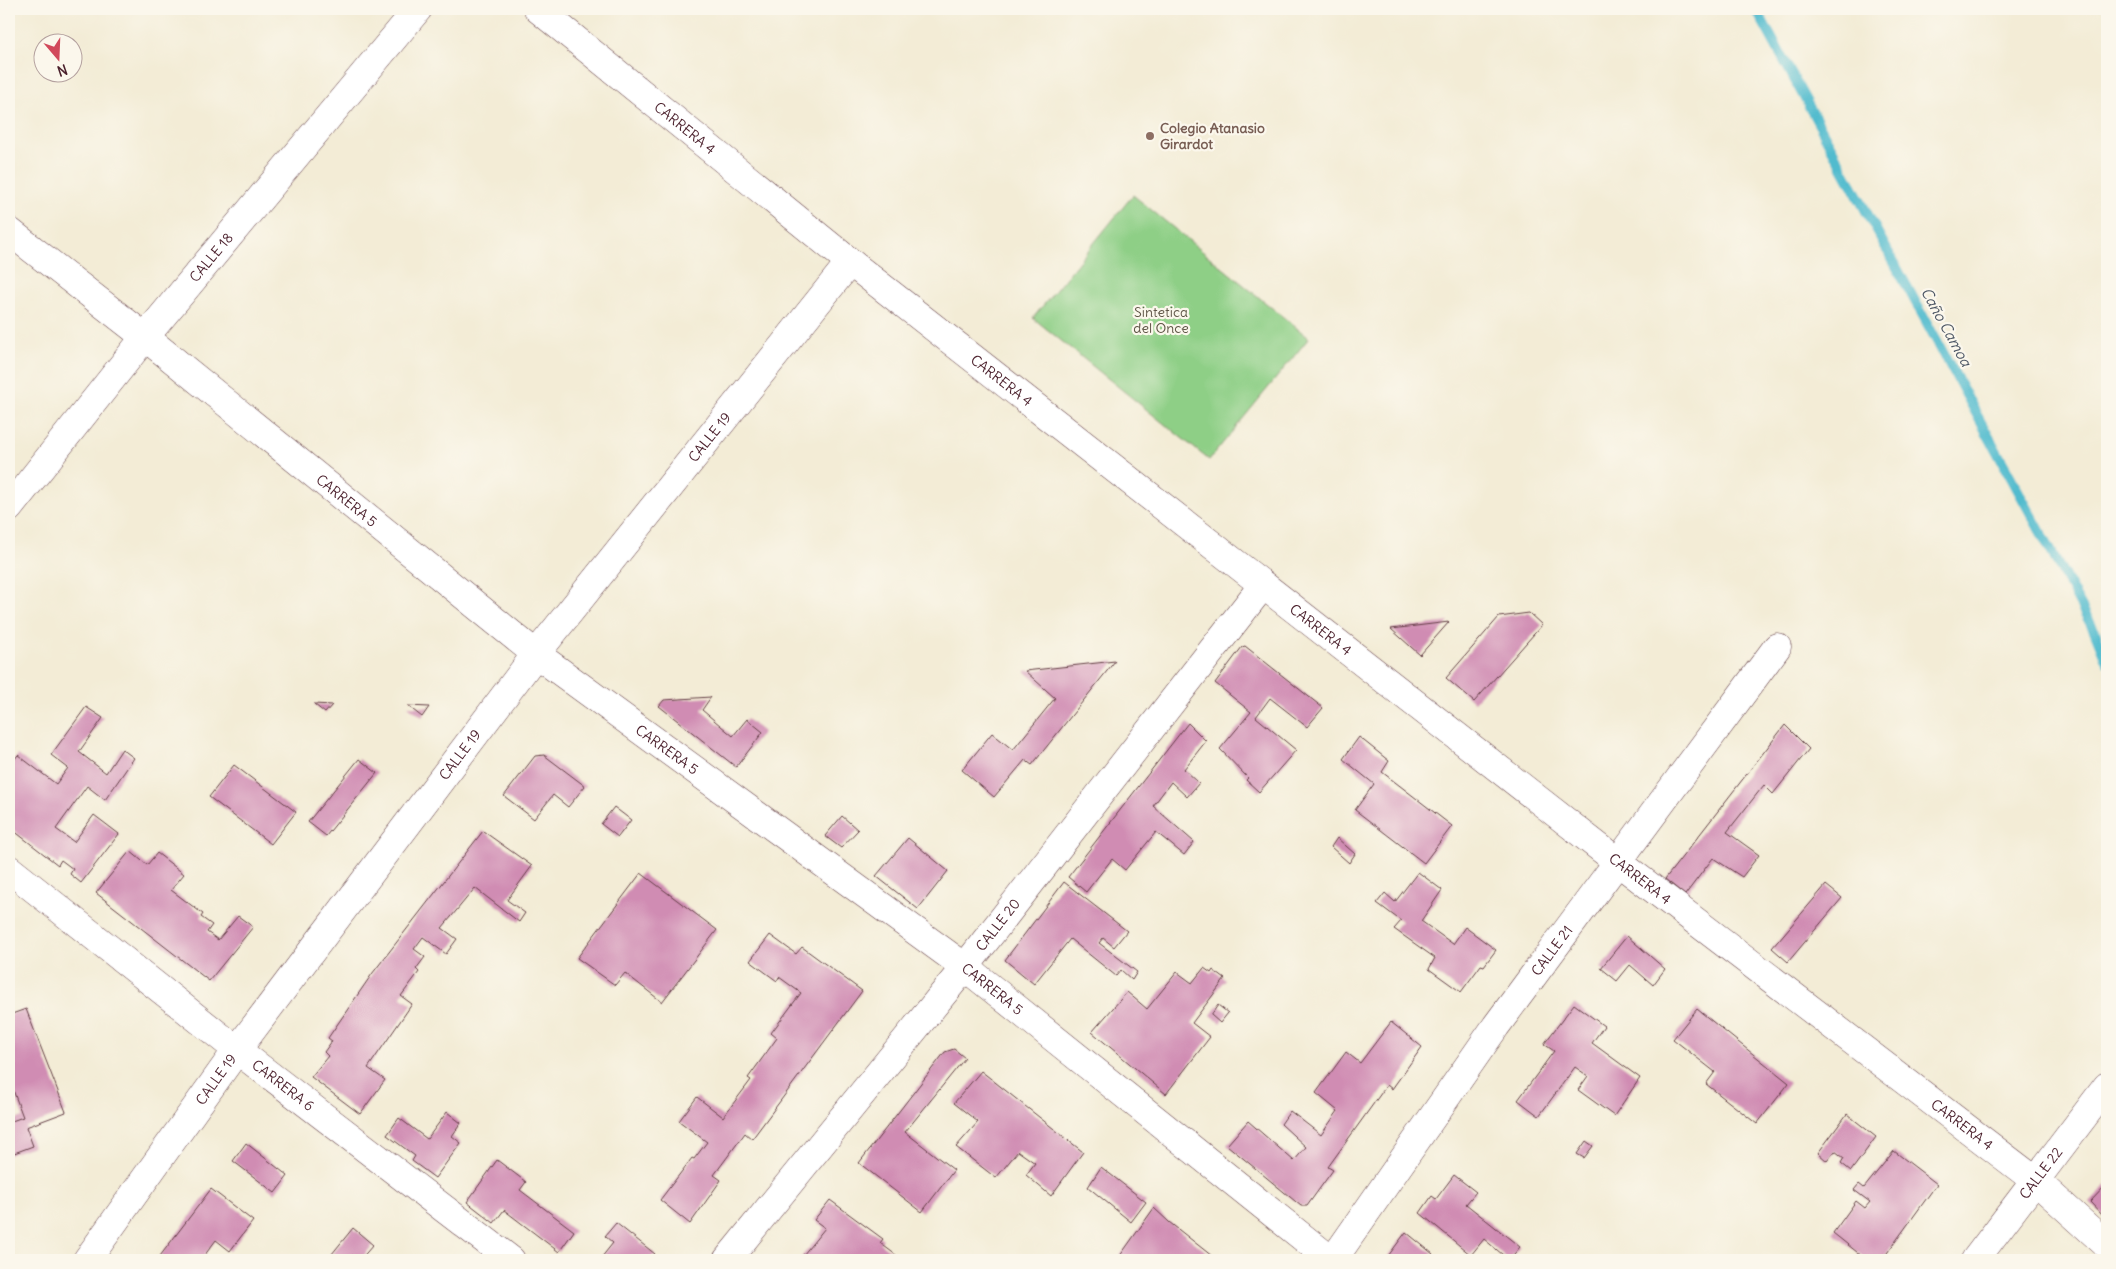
<svg xmlns="http://www.w3.org/2000/svg" width="2116" height="1269" font-family="Delius,sans-serif">
<style>
.green{fill:#8ecf86;stroke:#6c7758}
.lines{fill:none;stroke-linecap:round;stroke-linejoin:round}
.stream{stroke:#51bbce;stroke-width:10}
.building{fill:#d08cb3}
.minor-casing{stroke:#633e45;stroke-width:29}
.minor{stroke:#fff;stroke-width:28}
.education-dot{fill:#8d6e63;stroke:#fbf7ec;stroke-width:2}
.labels{text-anchor:middle;stroke-width:4.5;stroke-linejoin:round;paint-order:stroke}
.street-label{font-size:14px;fill:#4a1f2b;stroke:#fbf7ec}
.education-label{font-size:14px;font-weight:bold;fill:#785e54;stroke:#fbf7ec;text-anchor:start}
.park-label{font-size:14px;fill:#5e5446;stroke:#fbf7ec}
.water-label{font-size:15px;font-style:italic;fill:#4c5664;stroke:#fbf7ec}
</style>
<rect width="100%" height="100%" fill="#fbf7ec"/>
<filter id="ink" filterUnits="userSpaceOnUse"><feTurbulence type="fractalNoise" baseFrequency=".02" numOctaves="2"/><feDisplacementMap in="SourceGraphic" scale="10" xChannelSelector="R" yChannelSelector="G"/><feConvolveMatrix kernelMatrix="1 2 1 2 8 2 1 2 1" color-interpolation-filters="sRGB"/></filter>
<filter id="wash" filterUnits="userSpaceOnUse"><feTurbulence type="fractalNoise" baseFrequency=".0096" numOctaves="4" result="noise"/><feDisplacementMap in="SourceGraphic" scale="20" xChannelSelector="R" yChannelSelector="G"/><feGaussianBlur stdDeviation="1.12" result="paint"/><feColorMatrix in="noise" values="0 0 0 0 0 0 0 0 0 0 0 0 0 0 0 0 0 1.4 0 .05"/><feComposite in="paint" operator="in"/></filter>
<g filter="url(#wash)">
<rect width="100%" height="100%" fill="#f3ecd6"/>
<path class="green" d="M1133 195 1309 338 1209 460 1033 318Z"/>
<g class="lines">
<path class="stream" d="M1756 9 2094 630 2107 662"/>
</g>
<g id="blocks">
<path class="building" d="M1529 613 1542 625 1474 702 1446 678 1499 617Z
M1449 622 1420 655 1391 629Z
M1245 646 1323 708 1307 727 1270 698 1256 717 1296 750 1259 792 1246 780 1248 778 1220 749 1251 712 1215 683 1242 647Z
M1115 661 1032 765 1025 760 994 797 962 770 992 733 1013 750 1055 698 1025 671Z
M711 697 702 710 733 736 747 719 763 732 736 767 659 706 664 700Z
M314 704 332 705 325 713Z
M408 706 429 707 422 717Z
M86 707 103 718 79 752 106 773 122 749 134 758 105 800 87 786 56 829 74 842 94 815 119 834 81 883 70 874 73 869 61 860 58 865 9 827V766L18 755 56 784 68 768 51 755Z
M1188 723 1206 741 1184 769 1199 783 1187 797 1171 782 1153 806 1194 842 1184 855 1156 832 1125 870 1112 859 1086 892 1068 877Z
M1785 725 1809 749 1773 794 1764 785 1727 832 1759 855 1742 877 1713 858 1685 895 1665 879Z
M1359 737 1389 761 1382 772 1452 826 1424 863 1355 810 1374 784 1343 759Z
M544 755 585 786 568 807 553 795 534 819 504 796 535 756Z
M359 759 377 773 326 836 308 822Z
M234 765 296 812 271 844 209 797Z
M614 807 631 820 618 837 601 824Z
M842 816 858 830 841 848 825 836Z
M483 831 532 866 507 900 525 913 519 922 475 888 442 928 457 939 446 954 423 937 414 949 425 957 416 969 419 972 401 996 412 1004 368 1068 385 1080 360 1114 311 1077 328 1056 324 1052 332 1041 328 1038 372 974Z
M908 838 948 871 918 909 876 876Z
M1337 838 1355 854 1349 863 1331 847Z
M130 851 147 865 157 853 184 874 171 890 203 914 201 917 212 925 207 932 218 940 238 916 253 927 209 981 96 893Z
M1418 872 1442 890 1421 921 1453 944 1465 927 1496 950 1484 966 1481 965 1461 992 1429 969 1435 958 1394 929 1401 921 1377 903 1385 893 1395 902Z
M641 873 717 930 662 1002 625 973 615 985 577 958Z
M1064 882 1127 931 1114 947 1103 938 1099 943 1137 972 1132 980 1121 970 1116 976 1070 939 1034 984 1005 960Z
M1826 885 1842 898 1788 962 1772 948Z
M770 935 796 954 802 947 862 991 752 1139 745 1133 714 1175 721 1180 690 1224 660 1200 692 1158 694 1159 707 1142 679 1121 697 1097 723 1117 751 1080 748 1078 777 1038 771 1033 801 993 779 977 777 981 750 961Z
M1627 936 1665 969 1653 985 1630 965 1617 981 1601 968Z
M1204 968 1211 973 1213 970 1225 979 1192 1023 1210 1037 1166 1094 1092 1032 1127 992 1147 1009 1177 972 1192 983Z
M1574 1004 1604 1026 1592 1043 1640 1078 1614 1116 1578 1090 1588 1076 1575 1067 1539 1116 1518 1100 1554 1051 1544 1044Z
M1218 1005 1228 1013 1220 1023 1211 1015Z
M26 1009 66 1112 26 1127 33 1146 9 1155V1122L23 1117 9 1079V1015Z
M1697 1009 1789 1083 1757 1124 1706 1084 1715 1072 1673 1039Z
M1391 1022 1422 1047 1392 1089 1387 1085 1328 1167 1333 1170 1307 1206H1301L1227 1145 1248 1121 1294 1161 1306 1147 1281 1124 1290 1111 1321 1135 1338 1111 1316 1093 1346 1052 1360 1063Z
M954 1049 965 1058 905 1132 954 1170 922 1212 859 1163 945 1052Z
M981 1071 1083 1152 1051 1196 1026 1175 1035 1163 1018 1151 996 1178 956 1147 978 1122 954 1103Z
M447 1112 461 1123 452 1136 461 1143 435 1178 412 1161 415 1156 387 1135 399 1118 427 1139Z
M1847 1114 1876 1137 1851 1171 1841 1163 1844 1158 1835 1151 1827 1161 1818 1153Z
M1586 1141 1593 1146 1584 1158 1577 1154Z
M246 1143 288 1176 275 1193 233 1161Z
M1894 1151 1937 1184 1882 1260H1867L1833 1233 1856 1201 1865 1208 1870 1202 1854 1190 1859 1184 1864 1188Z
M497 1160 526 1182 520 1190 574 1231 559 1252 504 1210 494 1223 467 1202Z
M1101 1167 1146 1202 1131 1222 1088 1187Z
M1454 1175 1476 1192 1466 1204 1520 1247 1509 1260 1484 1239 1471 1255 1420 1213 1432 1196 1436 1199Z
M2107 1184V1213L2104 1217 2090 1202Z
M211 1189 253 1221 230 1251 216 1240 201 1260H157Z
M830 1200 883 1239 880 1243 896 1255 894 1257 899 1260H799L825 1228 814 1220Z
M1154 1208 1169 1222 1217 1260H1117Z
M616 1223 655 1254 650 1260H604L601 1258 613 1243 605 1236Z
M353 1228 373 1245 360 1260 352 1255 348 1260H327Z
M1406 1232 1433 1254 1428 1260H1385Z"/>
</g>
</g>
<g filter="url(#ink)">
<use href="#blocks" fill-opacity="0" stroke="#633e45" stroke-width="1"/>
<g class="lines">
<g class="minor-casing">
<g id="minor">
<path id="s1" d="M538 9 850 262 1618 862 2036 1181 2107 1245"/>
<path id="s2" d="M9 231 145 337 536 654 965 967 1331 1260"/>
<path id="s3" d="M9 508 145 337 418 9"/>
<path id="s4" d="M9 869 237 1050 511 1260"/>
<path id="s5" d="M87 1260 237 1050 536 654 850 262"/>
<path id="s6" d="M727 1260 965 967 1263 585"/>
<path id="s7" d="M1333 1260 1496 1026 1777 647"/>
<path id="s8" d="M1975 1260 2107 1086"/>
</g>
</g>
<use href="#minor" class="minor"/>
</g>
</g>
<circle class="education-dot" cx="1150" cy="136" r="5"/>
<g class="labels">
<g class="street-label">
<text dy="5" stroke="none"><textPath href="#s1" startOffset="189">CARRERA 4</textPath></text>
<text dy="5" stroke="none"><textPath href="#s3" startOffset="322">CALLE 18</textPath></text>
<text dy="5" stroke="none"><textPath href="#s1" startOffset="594">CARRERA 4</textPath></text>
<text dy="5" stroke="none"><textPath href="#s5" startOffset="1032">CALLE 19</textPath></text>
<text dy="5" stroke="none"><textPath href="#s2" startOffset="432">CARRERA 5</textPath></text>
<text dy="5" stroke="none"><textPath href="#s1" startOffset="999">CARRERA 4</textPath></text>
<text dy="5" stroke="none"><textPath href="#s2" startOffset="838">CARRERA 5</textPath></text>
<text dy="5" stroke="none"><textPath href="#s5" startOffset="628">CALLE 19</textPath></text>
<text dy="5" stroke="none"><textPath href="#s1" startOffset="1404">CARRERA 4</textPath></text>
<text dy="5" stroke="none"><textPath href="#s6" startOffset="431">CALLE 20</textPath></text>
<text dy="5" stroke="none"><textPath href="#s7" startOffset="379">CALLE 21</textPath></text>
<text dy="5" stroke="none"><textPath href="#s2" startOffset="1242">CARRERA 5</textPath></text>
<text dy="5" stroke="none"><textPath href="#s5" startOffset="222">CALLE 19</textPath></text>
<text dy="5" stroke="none"><textPath href="#s4" startOffset="349">CARRERA 6</textPath></text>
<text dy="5" stroke="none"><textPath href="#s1" startOffset="1809">CARRERA 4</textPath></text>
<text dy="5" stroke="none"><textPath href="#s8" startOffset="109">CALLE 22</textPath></text>
</g>
<g class="education-label">
<text x="1160" y="133">Colegio Atanasio<tspan x="1160" dy="16">Girardot</tspan></text>
</g>
<g class="park-label">
<text x="1161" y="317">Sintetica<tspan x="1161" dy="16">del Once</tspan></text>
</g>
<g class="water-label">
<text transform="translate(1946 327) rotate(61)" y="5">Caño Camoa</text>
</g>
</g>
<rect width="2116" height="1269" fill="none" stroke="#fbf7ec" stroke-width="30"/>
<g transform="translate(58 58) rotate(161)"><circle r="24" fill="#fbf7ec" stroke="#b4a19f"/>
<path d="M0-4L9 19L0 12L-9 19Z" fill="#d1495b"/>
<text y="-8" font-size="14" font-weight="bold" text-anchor="middle" fill="#4a1f2b">N</text>
</g>
</svg>
